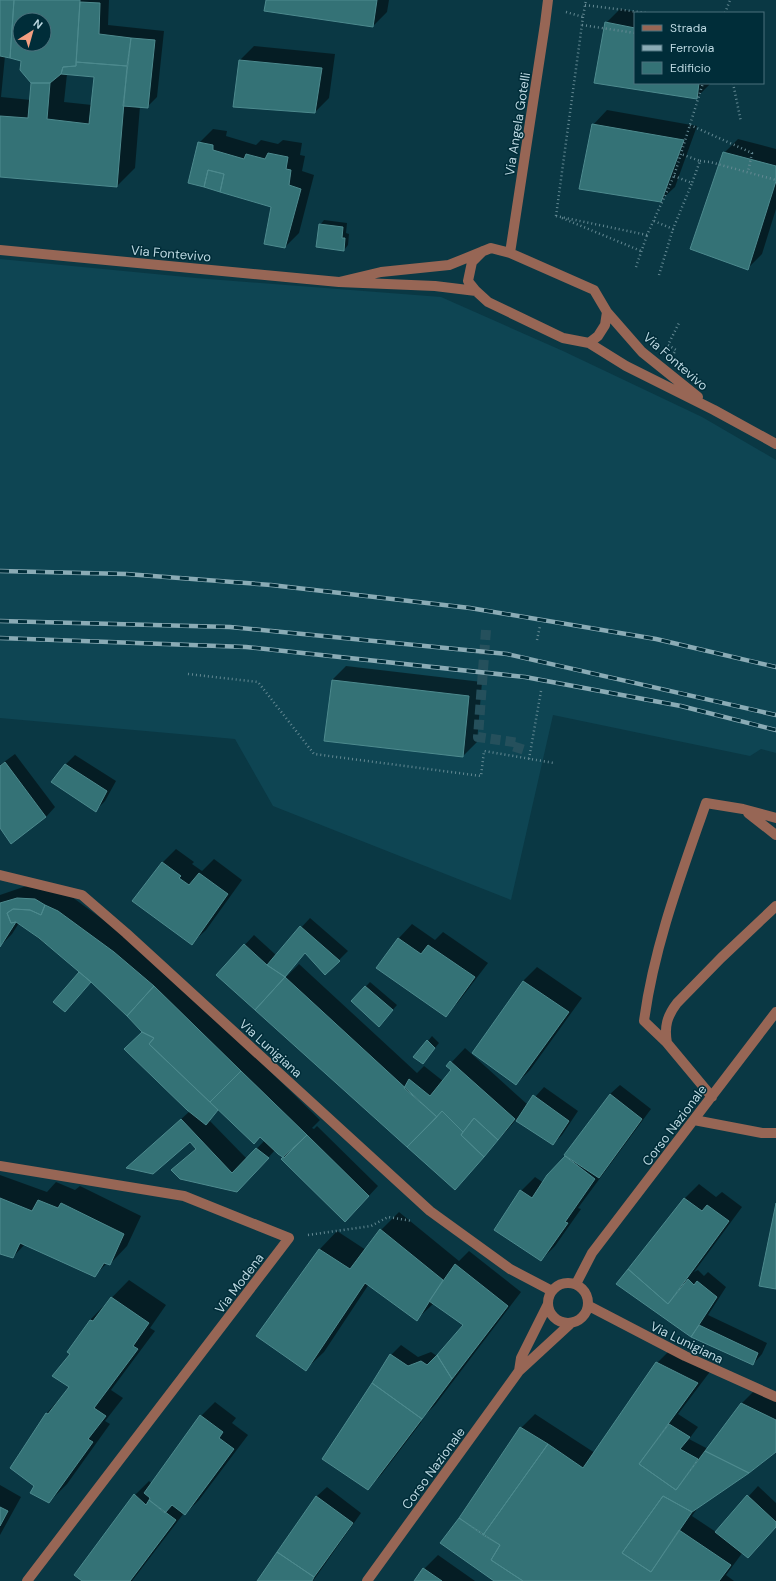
<svg xmlns="http://www.w3.org/2000/svg" width="776" height="1581" font-family="'DM Sans',sans-serif">
<style>
.built{fill:#0e4553}
.shadow{fill:#0007;fill-rule:evenodd}
.building{fill:#347276;stroke:#4d8a8e;fill-rule:evenodd}
.lines{fill:none;stroke-linecap:round;stroke-linejoin:round}
.minor-tunnel{stroke:#25505c;stroke-width:10;stroke-dasharray:10 5;stroke-linecap:butt}
.path{stroke:#648993;stroke-width:2.5;stroke-dasharray:1 3;stroke-linecap:butt}
.minor{stroke:#976655;stroke-width:10}
.rail-casing{stroke:#8aabb5;stroke-width:4.5}
.rail{stroke:#002d39;stroke-width:3;stroke-dasharray:9;stroke-linecap:butt}
.labels{text-anchor:middle;stroke-width:3;stroke-linejoin:round;paint-order:stroke}
.street-label{font-size:13px;fill:#bcd8e1;stroke:#002d39}
</style>
<rect width="100%" height="100%" fill="#0a3844"/>
<path class="built" d="M0 259 196 278 441 297 563 351 702 417 776 460V753L761 749 750 756 553 715 511 900 273 806 235 739 0 718Z"/>
<path class="shadow" d="M0 0H109L108 25 164 31 157 97 147 107 140 106 135 168 117 186 0 176ZM20 20H44V44H20ZM5 56 22 60 32 83 31 100 1 97ZM67 74 95 76 92 105 64 102Z
M267 0H389L387 12 373 26Z
M620 9 643 13H635V83L710 84 696 98 596 82 606 23Z
M254 46 335 54 329 98 315 112 235 106 240 60Z
M607 110 697 126 675 187 660 201 593 125Z
M213 129 227 131 226 136 256 145 261 140 278 144 283 140 302 143 300 155 305 156 302 171 314 175 299 233 285 247 272 206 199 143Z
M738 139 776 149V209L762 254 748 268 724 153Z
M324 220 347 223 346 233 349 234 348 245 344 250 320 225Z
M346 666 482 682 477 742 463 756 332 680Z
M15 754 55 807 46 817 12 842 0 826V765Z
M75 755 116 781 105 801 95 811 66 764Z
M176 849 194 862 192 864 202 871 214 859 242 880 206 930 192 943 162 863Z
M32 884 72 897 128 938 168 972 320 1120 312 1128 314 1129 317 1126 378 1186 355 1211 275 1150 251 1177 173 1170 197 1148 191 1141 128 1167 190 1111 126 1049 143 1032 91 981 70 1006 54 1002 80 971 19 923 12 934 0 946V895ZM219 1109 265 1140 247 1159 209 1120Z
M310 918 348 951 325 974 306 952 283 978 284 979 299 964 417 1073 424 1066 443 1081 452 1070 448 1066 465 1048 528 1105 544 1087 578 1111 562 1135 553 1144 516 1120 455 1188 217 975 254 935 276 955Z
M412 924 435 940 443 932 488 963 459 1001 446 1015 377 968 399 938Z
M537 967 582 998 530 1070 516 1084 474 1052 523 981Z
M370 982 397 1005 383 1021 352 1001Z
M432 1036 439 1043 423 1063 428 1041Z
M620 1085 651 1109 578 1208 581 1209 555 1246 541 1260 521 1191 535 1177 544 1183 567 1156 610 1094Z
M0 1175 47 1192 56 1182 75 1190 80 1186 141 1216 127 1246 110 1264 107 1263 95 1275 25 1244 13 1257 0 1253Z
M699 1184 716 1197 722 1192 742 1207 694 1272 698 1270 704 1276 708 1272 726 1287 708 1315 767 1343 762 1354 753 1364 692 1336 618 1284 685 1198Z
M399 1212 459 1261 469 1251 521 1292 435 1405 421 1419V1422L426 1416 381 1475 367 1489 324 1458 391 1355 401 1345 418 1357 431 1352 437 1356 465 1325 434 1303 416 1320 369 1284 324 1352 306 1369 258 1336 320 1249 337 1231 366 1250 381 1230Z
M129 1280 166 1305 150 1328 155 1331 111 1390 123 1398 105 1421 110 1424 67 1484 49 1502 36 1486 47 1413 70 1387 71 1353 90 1320Z
M671 1349 712 1369 678 1414 698 1427 689 1439 708 1449 741 1404 755 1390 776 1399V1451L699 1506 692 1516 716 1532 758 1486 776 1503V1527L743 1552 726 1575 734 1581H495L459 1519 521 1428 535 1414 595 1453 657 1363Z
M215 1402 236 1418 232 1423 248 1435 199 1500 185 1514 184 1513 132 1581H83L135 1495 149 1481 152 1484 201 1416Z
M0 1485 21 1497 0 1535Z
M327 1487 361 1513 313 1581H258L317 1496Z
M438 1555 475 1581H416L424 1569Z"/>
<path class="building" d="M0 0H14L10 58 0 56Z
M14 0H80L76 66 63 67 61 74 50 83H31L20 70 21 61 10 58ZM20 20H44V44H20Z
M266 0H377L373 27 264 11Z
M80 2 100 3 99 34 131 38 127 66 76 62Z
M605 22 635 28V83H699L697 99 594 83Z
M131 38 155 40 148 108 123 106Z
M239 60 322 68 315 113 233 107Z
M76 62 127 66 117 187 0 177V116L28 118 31 83H50L47 119 89 124 94 77 61 74 63 67 76 66Z
M592 124 684 140 661 202 579 189Z
M198 142 213 145V150L244 159 246 154 265 159 268 153 288 157 286 169 291 170 289 185 301 189 285 248 264 244 271 207 220 192 224 174 208 170 204 187 188 183Z
M723 152 776 166V181L748 270 690 249Z
M208 170 224 174 220 192 204 187Z
M319 224 343 227 342 238H345L344 251 316 247Z
M332 680 469 696 463 757 324 741Z
M5 762 46 817 11 844 0 828V766Z
M65 764 107 791 96 812 51 782Z
M162 862 181 876 179 878 189 885 199 873 228 894 192 945 132 901Z
M17 898 35 899 45 905 41 915 30 910 13 909 7 913 11 923 16 922 0 947V903Z
M45 905 58 911 114 952 154 986 127 1016 91 982 39 938 16 922 11 923 7 913 13 909 30 910 41 915Z
M300 926 340 961 325 975 305 953 285 977 267 965Z
M398 938 421 954 428 945 475 977 446 1017 376 968Z
M244 944 267 965 285 977 255 1010 216 975Z
M79 972 91 982 65 1012 53 1002Z
M285 977 437 1117 407 1147 255 1010Z
M523 981 569 1012 516 1085 472 1053Z
M154 986 241 1071 210 1102 149 1044 154 1038 142 1032 127 1016Z
M365 986 393 1010 379 1027 351 1001Z
M142 1032 154 1038 149 1044 218 1110 206 1125 187 1110 124 1049Z
M427 1040 435 1048 423 1064 413 1057Z
M450 1061 515 1119 498 1140 474 1118 463 1132 442 1111 437 1117 404 1088 409 1079 430 1096 451 1070 446 1066Z
M241 1071 307 1135 284 1158 278 1154 260 1137 254 1144 210 1102Z
M610 1094 642 1119 599 1178 564 1155Z
M533 1095 569 1121 553 1145 516 1121Z
M442 1111 463 1132 461 1135 484 1157 455 1190 407 1147Z
M474 1118 498 1140 484 1157 461 1135Z
M181 1119 232 1173 256 1148 269 1158 237 1192 180 1179 171 1170 196 1149 190 1142 153 1174 126 1168Z
M307 1135 369 1196 345 1222 281 1159Z
M565 1156 595 1179 565 1222 568 1223 541 1261 494 1230 520 1190 532 1198 547 1175Z
M0 1198 32 1211 38 1200 58 1208 61 1203 124 1234 110 1265 104 1263 95 1277 20 1243 13 1258 0 1254Z
M684 1198 702 1211 707 1205 729 1221 668 1304 628 1269Z
M776 1203V1289L759 1286Z
M380 1229 443 1280 417 1321 365 1283 306 1371 256 1336 319 1249 350 1269Z
M455 1264 508 1306 452 1379 437 1355 463 1325 429 1301Z
M628 1269 668 1304 688 1279 694 1285 697 1281 717 1297 691 1337 616 1284Z
M111 1297 149 1323 133 1346 138 1349 94 1408 106 1416 88 1439 93 1442 49 1503 30 1493 34 1486 10 1468 46 1413 48 1414 69 1387 52 1376 70 1354 67 1352 90 1320 93 1321Z
M699 1325 758 1353 753 1365 691 1337Z
M390 1354 408 1366 421 1361 427 1365 437 1355 452 1379 422 1419 372 1383Z
M656 1362 698 1383 639 1464 676 1490 705 1451 749 1473 692 1512 663 1496 622 1553 651 1572 679 1530 731 1565 719 1581H523L491 1560 500 1545 483 1535 548 1444 583 1468Z
M372 1383 422 1419 368 1490 322 1459Z
M741 1403 776 1420V1452L749 1473 705 1451Z
M200 1415 223 1432 219 1438 234 1449 185 1515 172 1505 165 1513 149 1500 150 1498 144 1493Z
M669 1424 690 1437 680 1449 698 1459 676 1490 639 1464Z
M520 1427 548 1444 483 1535 459 1518Z
M134 1494 146 1505 149 1500 176 1520 130 1581H82L74 1575Z
M747 1495 776 1522V1527L748 1558 715 1532Z
M316 1496 353 1523 314 1577 277 1552Z
M663 1496 692 1512 651 1572 622 1553Z
M0 1507 8 1511 0 1526Z
M459 1518 500 1545 491 1560 523 1581H494L440 1543Z
M277 1552 314 1577 312 1581H257Z
M423 1568 442 1581H414Z"/>
<g class="lines">
<path class="minor-tunnel" d="M486 630 478 737 520 743 516 756"/>
<path class="path" d="M585 5 647 13
M566 12 583 17 586 0
M725 13 730 0
M582 25 635 33
M733 83 741 122
M690 125 752 153 748 172
M700 161 710 162 776 180
M674 176 692 183 700 161 681 154
M556 216 647 235 674 176 703 83
M556 216 583 17
M562 218 641 251
M654 221 673 229 692 183
M636 267 647 235
M659 275 673 229
M674 353 676 350 668 345 679 323
M537 640 540 626
M188 674 258 682 314 754 481 776 484 751 554 763
M529 759 541 691
M308 1235 371 1226 388 1217 412 1221"/>
<path class="minor" d="M0 250 339 282 435 286 476 291
M510 253 545 24 548 0
M339 282 381 272 449 265 491 248 510 253 594 290 607 312 605 325 598 336 589 343 563 338 488 302 476 291 468 281 472 262 483 251
M607 312 642 352 698 397
M589 343 626 366 714 410 776 444
M748 813 776 835
M0 875 82 895 126 933 430 1211 510 1269 552 1291
M667 1043 644 1021C654 946 681 875 706 803L743 809 776 818
M712 1097 667 1043C664 1027 667 1016 677 1003L721 958 776 906
M694 1120 762 1133H776
M0 1166 184 1196 289 1238 27 1581
M548 1303a20 20 0 1 1 40 0a20 20 0 1 1-40 0Z
M576 1284 592 1253 776 1012
M589 1306 685 1356 776 1397
M519 1371 521 1358 548 1304
M367 1581 519 1371 570 1324"/>
<g class="rail-casing">
<path id="rail" d="M0 571 126 574 271 585 470 608 656 639 776 667
M0 621 230 627 507 654 776 715
M0 638 246 647 525 677 681 706 776 730"/>
</g>
<use href="#rail" class="rail"/>
</g>
<g class="labels">
<g class="street-label">
<text transform="translate(517 124) rotate(-81)" y="5">Via Angela Gotelli</text>
<text transform="translate(171 253) rotate(5)" y="5">Via Fontevivo</text>
<text transform="translate(676 361) rotate(41)" y="5">Via Fontevivo</text>
<text transform="translate(271 1048) rotate(42)" y="5">Via Lunigiana</text>
<text transform="translate(674 1125) rotate(-53)" y="5">Corso Nazionale</text>
<text transform="translate(239 1283) rotate(-53)" y="5">Via Modena</text>
<text transform="translate(687 1342) rotate(26)" y="5">Via Lunigiana</text>
<text transform="translate(433 1468) rotate(-54)" y="5">Corso Nazionale</text>
</g>
</g>
<rect x="634" y="12" width="130" height="72" fill="#002d39" stroke="#4b717c"/>
<rect x="642" y="25" width="20" height="6" fill="#976655" stroke="#4b717c"/>
<text x="670" y="32" font-size="12" fill="#bcd8e1">Strada</text>
<rect x="642" y="45" width="20" height="6" fill="#8aabb5" stroke="#4b717c"/>
<text x="670" y="52" font-size="12" fill="#bcd8e1">Ferrovia</text>
<rect x="642" y="62" width="20" height="12" fill="#347276" stroke="#4b717c"/>
<text x="670" y="72" font-size="12" fill="#bcd8e1">Edificio</text>
<g transform="translate(32 32) rotate(37)"><circle r="19" fill="#002d39" stroke="#4b717c"/>
<path d="M0-3L7 15L0 10L-7 15Z" fill="#f39f82"/>
<text y="-6" font-size="11" font-weight="bold" text-anchor="middle" fill="#bcd8e1">N</text>
</g>
</svg>
